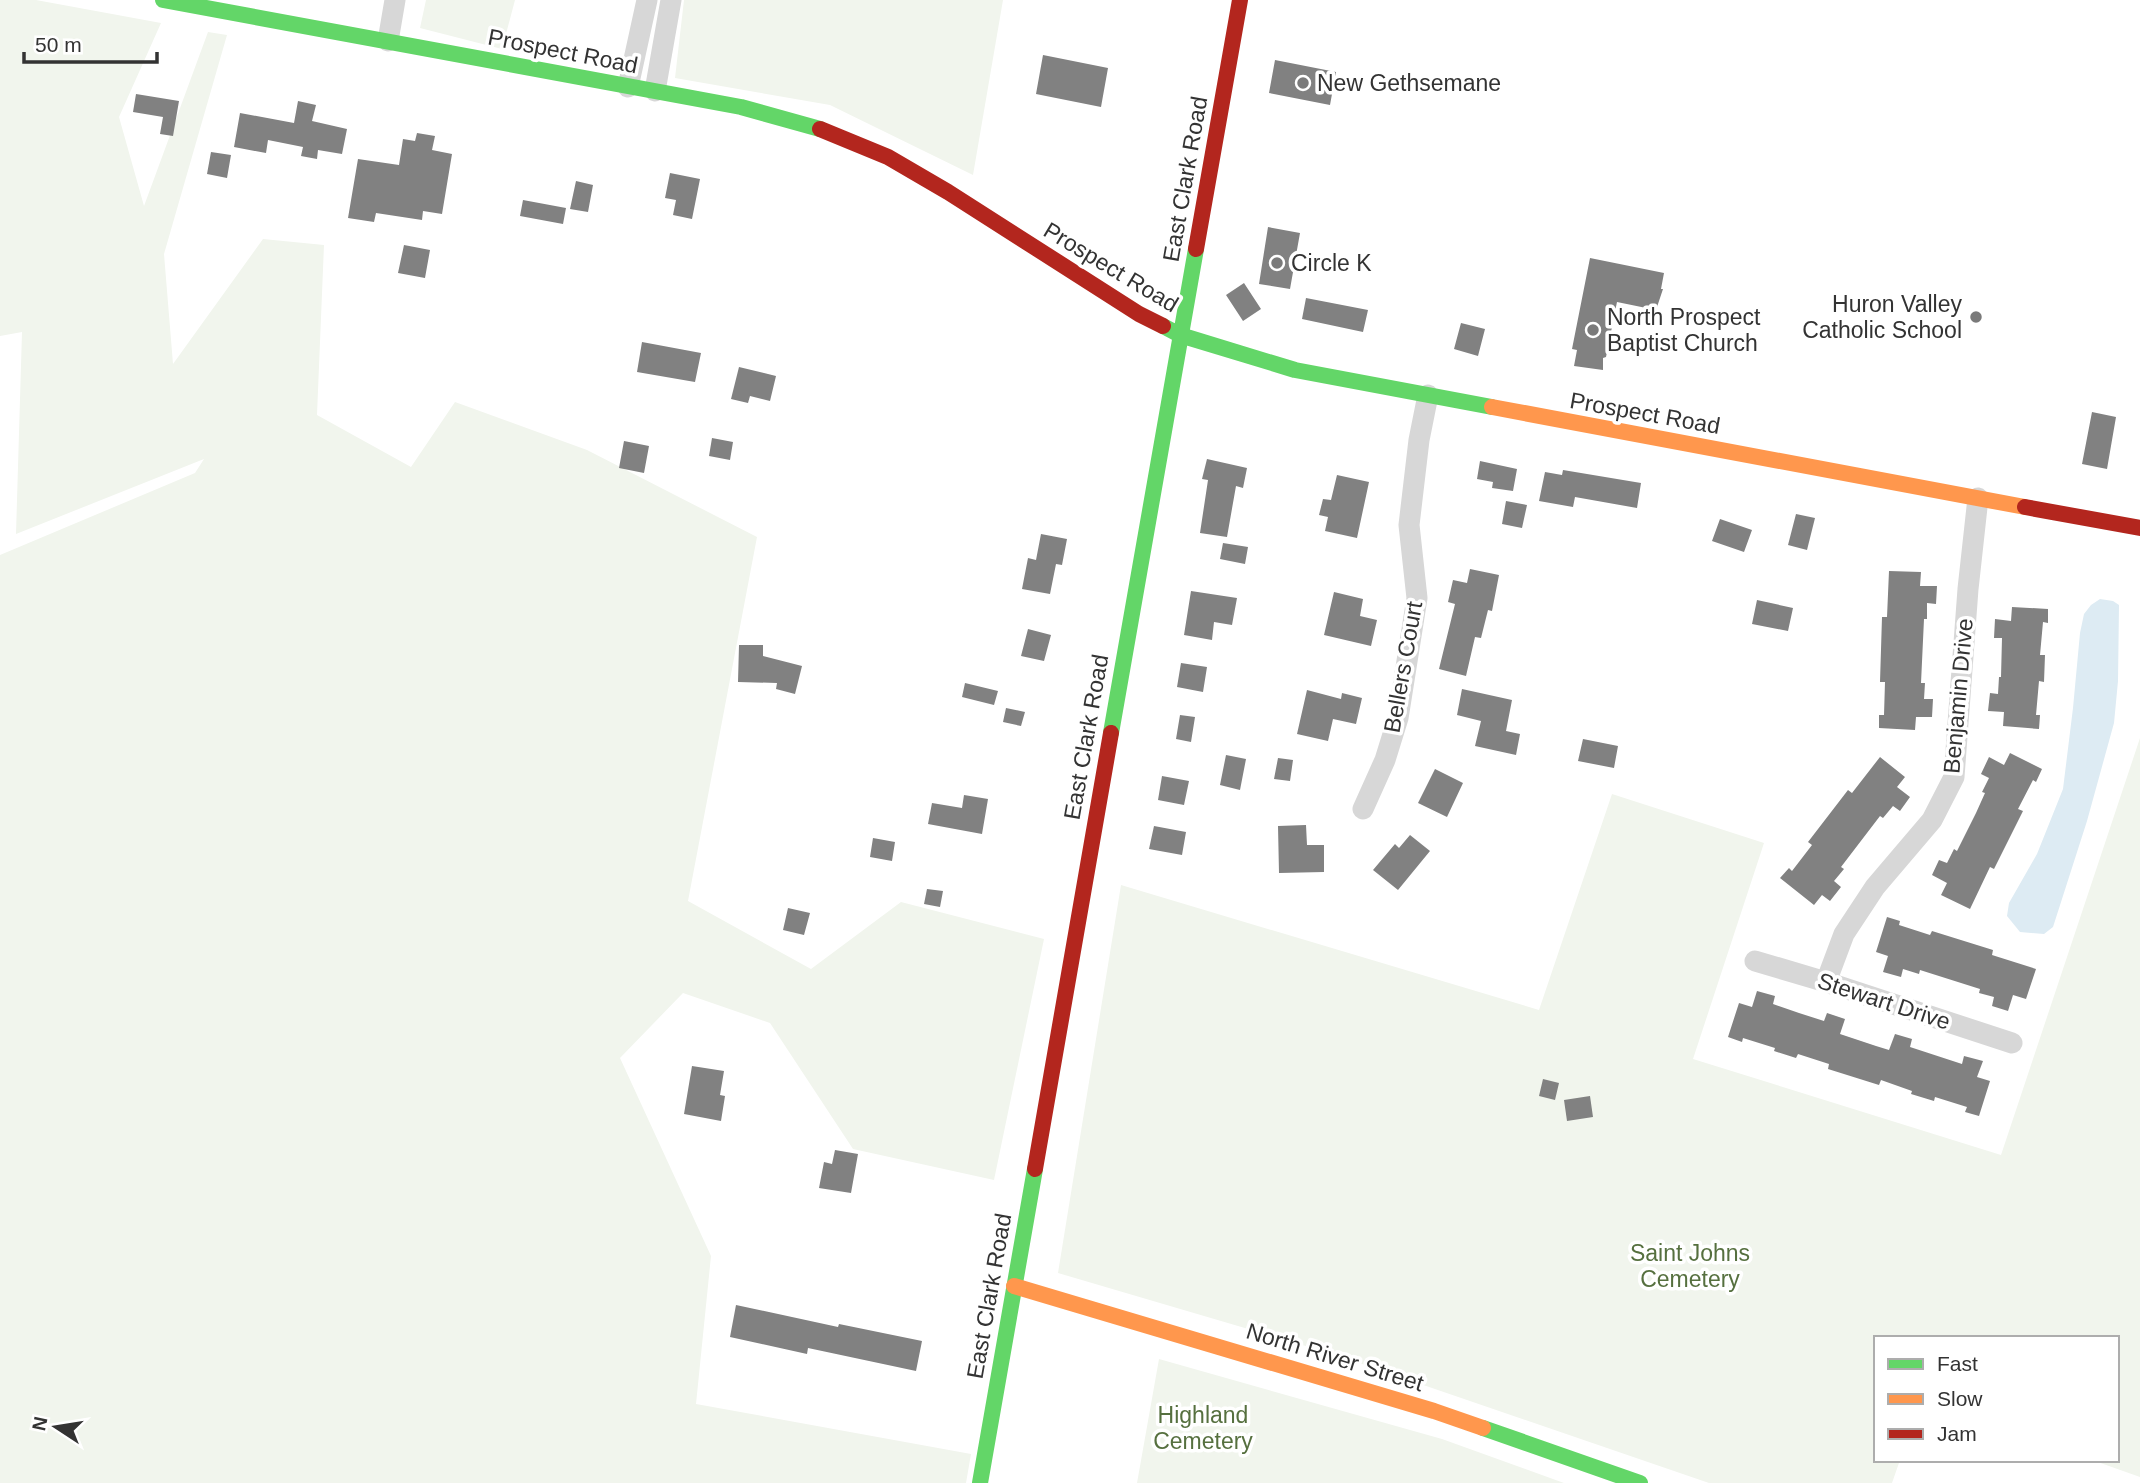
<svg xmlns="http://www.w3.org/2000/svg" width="2140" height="1483" font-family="Arial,sans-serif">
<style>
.green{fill:#f1f5ed}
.water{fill:#ddebf3}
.building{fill:#818181}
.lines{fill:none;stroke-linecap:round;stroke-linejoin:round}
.street{stroke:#d7d7d7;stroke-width:21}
.fast{stroke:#63d668;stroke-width:16}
.slow{stroke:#ff974d;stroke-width:16}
.jam{stroke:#b3261e;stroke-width:16}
.poi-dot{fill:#7a7a7a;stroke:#fff;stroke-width:2.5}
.labels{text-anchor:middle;stroke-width:7;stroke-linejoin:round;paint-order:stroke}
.street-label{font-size:23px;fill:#333;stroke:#fff}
.poi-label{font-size:23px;fill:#333;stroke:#fff;text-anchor:start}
.park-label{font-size:23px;fill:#56703f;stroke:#fff}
</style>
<rect width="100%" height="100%" fill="#fff"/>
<path class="green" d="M0 0H36L161 23 119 117 144 206 208 32 227 35 164 254 173 364 263 239 324 245 317 415 411 467 455 402 587 450 757 537 688 901 811 969 901 902 1044 939 994 1180 853 1149 770 1023 683 993 620 1058 711 1256 696 1404 971 1454 966 1483H0V555L195 473 204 459 16 534 22 332 0 336Z
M426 0H515L502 49 420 28Z
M684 0H1003L973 175 830 105 675 78Z
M2140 738V1477L2092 1460H2117V1338H1876V1460H1900L1892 1483H1709L1333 1354 1058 1273 1121 885 1539 1010 1612 794 1764 843 1693 1059 2001 1155Z
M1159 1359 1442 1439 1564 1483H1137Z"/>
<path class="water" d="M2100 599 2113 601 2119 605 2118 681 2114 723 2087 821 2053 927 2044 934 2020 932 2007 916 2009 903 2037 854 2063 789 2073 708 2080 633 2084 614 2091 605Z"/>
<path class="building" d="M1043 55 1108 68 1101 107 1036 94Z
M1275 60 1336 72 1330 105 1269 93Z
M136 94 179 101 173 136 160 134 163 117 133 112Z
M298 101 316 105 312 121 347 129 342 154 318 150 317 159 301 156 303 147 268 140 266 153 234 147 240 113 294 123Z
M417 133 435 136 432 150 452 154 442 214 423 211 422 220 376 213 374 222 348 218 358 159 399 165 403 139 415 141Z
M211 152 231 155 227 178 207 174Z
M670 173 700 179 692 219 673 215 676 200 665 198Z
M576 181 593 185 588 212 570 209Z
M523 200 566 208 563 224 520 216Z
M1268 227 1300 233 1290 289 1259 284Z
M404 245 430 250 425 278 398 273Z
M1590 258 1664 273 1661 289H1663L1656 310 1617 302 1606 357 1603 358V370L1574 366 1577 350 1572 349Z
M1244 283 1261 309 1243 321 1226 295Z
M1306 298 1368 310 1363 332 1302 319Z
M1461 323 1485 329 1478 356 1454 349Z
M642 342 701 353 695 382 637 372Z
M739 367 776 376 770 401 750 396 748 403 731 399Z
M2092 412 2116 417 2107 469 2082 464Z
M712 438 733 442 730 460 709 456Z
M624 441 649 446 644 473 619 468Z
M1207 459 1247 468 1243 488 1236 486 1227 537 1200 533 1208 480 1202 479Z
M1480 461 1517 469 1513 491 1492 488 1493 482 1477 479Z
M1563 470 1641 483 1637 508 1575 497 1573 507 1539 501 1545 472 1562 475Z
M1337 475 1369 482 1357 538 1325 531 1328 517 1319 515 1323 499 1331 500Z
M1506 501 1527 505 1522 528 1502 524Z
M1796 514 1815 518 1807 550 1788 545Z
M1720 519 1752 530 1744 552 1712 541Z
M1041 534 1067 539 1062 565 1056 564 1050 594 1022 589 1028 558 1036 560Z
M1223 543 1248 547 1245 564 1220 559Z
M1470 569 1499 575 1492 611 1488 610 1481 638 1475 637 1466 676 1439 669 1455 604 1448 602 1453 580 1467 583Z
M1889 571 1921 572 1920 586H1937L1936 604 1927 603V619H1924L1921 683H1925L1924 699H1933L1932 717H1916L1915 730 1879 728V715H1884L1885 682H1880L1882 617H1887Z
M1191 591 1237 598 1232 625 1214 622 1212 640 1184 635Z
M1334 592 1363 599 1360 616 1377 620 1371 646 1324 635Z
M1757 600 1793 608 1788 631 1752 624Z
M2012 607 2048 609V623L2043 622 2040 655H2045L2044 682 2039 681 2036 715H2040L2039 729 2003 726 2004 712 1988 711 1990 693 1998 694 1999 677H2001L2002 638H1994L1995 619 2011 621Z
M1028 629 1051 635 1044 661 1021 656Z
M739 645H763V656L802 666 795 694 776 689 777 683 738 682Z
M1181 663 1207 667 1203 692 1177 687Z
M965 683 998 691 994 705 962 697Z
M1462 689 1512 700 1506 731 1520 734 1516 755 1475 746 1481 721 1457 715Z
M1307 690 1341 699 1342 693 1362 698 1356 724 1333 719 1328 741 1297 734Z
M1006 708 1025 712 1021 726 1003 722Z
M1180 715 1195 717 1191 742 1176 739Z
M1583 739 1618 746 1614 768 1578 761Z
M2010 753 2042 769 2036 782 2033 780 2018 809 2023 811 1994 869 1990 867 1970 909 1941 895 1947 883 1932 875 1939 860 1947 863 1954 849 1957 851 1976 813 1985 793 1982 792 1989 778 1981 774 1989 757 2004 765Z
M1226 755 1246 759 1240 790 1220 785Z
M1880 757 1905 777 1897 787 1910 797 1900 811 1893 806 1883 818 1880 816 1841 867 1844 869 1834 881 1841 887 1830 901 1822 895 1814 905 1780 878 1789 868 1792 871 1812 845 1808 842 1848 790 1852 793Z
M1278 758 1293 760 1290 781 1274 779Z
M1435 769 1463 783 1447 817 1418 803Z
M1162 776 1189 781 1184 805 1158 800Z
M964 795 988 799 982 834 928 824 932 803 962 808Z
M1306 825 1307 845H1324V872L1279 873 1278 826Z
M1154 826 1186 832 1182 855 1149 849Z
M1410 835 1430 851 1398 890 1373 870 1395 844 1399 848Z
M873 838 895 842 892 861 870 857Z
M927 889 943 891 940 907 924 904Z
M788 908 810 913 804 935 783 930Z
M1887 917 1900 921 1899 925 1930 935 1932 931 1993 950 1992 955 2036 969 2026 999 2013 995 2008 1011 1992 1006 1994 997 1979 993 1980 989 1920 970 1919 974 1903 969 1901 977 1883 972 1888 956 1876 952Z
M1757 991 1775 996 1773 1004 1799 1013 1824 1021 1827 1013 1845 1019 1840 1034 1876 1046 1889 1050 1895 1034 1912 1039 1910 1047 1962 1064 1964 1056 1983 1061 1977 1077 1990 1081 1979 1116 1965 1112 1967 1107 1935 1097 1934 1101 1911 1094 1912 1091 1881 1080 1879 1085 1828 1069 1829 1064 1798 1054 1796 1058 1774 1051 1775 1048 1743 1038 1742 1042 1728 1037 1739 1003 1752 1007Z
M692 1066 724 1071 720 1095 725 1096 721 1121 684 1114Z
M1543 1079 1559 1083 1555 1100 1539 1096Z
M1590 1096 1593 1117 1567 1121 1564 1100Z
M835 1150 858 1154 851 1193 819 1188 824 1162 832 1164Z
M736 1305 838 1327 839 1324 922 1341 916 1371 808 1348 807 1354 730 1337Z"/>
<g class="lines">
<path class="street" d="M388 41 395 0
M628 87 647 0
M655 91 671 0
M1363 809 1385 760 1398 718 1417 598 1409 525 1419 440 1428 395
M1755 961 1826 982 2012 1043
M1826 982 1844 934 1875 887 1932 820 1954 777 1968 589 1978 498"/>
<path class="fast" d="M163 0 741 107 820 129
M1163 326 1180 335 1295 370 1492 407
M1111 733 1196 249
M1483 1428 1640 1483
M980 1483 1035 1169"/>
<path class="slow" d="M1492 407 2025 507
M1014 1286 1434 1411 1483 1428"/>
<path class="jam" d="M820 129 888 157 948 192 1139 314 1163 326
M1196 249 1240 0
M2025 507 2140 528
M1035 1169 1111 733"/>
</g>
<g class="poi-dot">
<circle cx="1303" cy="83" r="7"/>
<circle cx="1277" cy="263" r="7"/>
<circle cx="1976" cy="317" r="7"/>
<circle cx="1593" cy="330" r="7"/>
</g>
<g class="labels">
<g class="street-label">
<text transform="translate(563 51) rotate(11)" y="8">Prospect Road</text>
<text transform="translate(1185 179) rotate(-80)" y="8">East Clark Road</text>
<text transform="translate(1111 267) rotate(31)" y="8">Prospect Road</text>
<text transform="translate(1645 413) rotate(10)" y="8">Prospect Road</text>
<text transform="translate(1403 667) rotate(-80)" y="8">Bellers Court</text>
<text transform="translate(1958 696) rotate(-85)" y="8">Benjamin Drive</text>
<text transform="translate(1086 737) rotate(-80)" y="8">East Clark Road</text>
<text transform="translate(1884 1001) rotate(18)" y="8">Stewart Drive</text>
<text transform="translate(989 1296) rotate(-80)" y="8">East Clark Road</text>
<text transform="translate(1335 1357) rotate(17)" y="8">North River Street</text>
</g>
<g class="poi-label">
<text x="1317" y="91">New Gethsemane</text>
<text x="1291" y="271">Circle K</text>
<text x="1962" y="312" text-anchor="end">Huron Valley<tspan x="1962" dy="26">Catholic School</tspan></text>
<text x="1607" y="325">North Prospect<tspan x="1607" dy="26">Baptist Church</tspan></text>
</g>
<g class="park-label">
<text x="1690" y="1261">Saint Johns<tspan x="1690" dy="26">Cemetery</tspan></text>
<text x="1203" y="1423">Highland<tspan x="1203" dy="26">Cemetery</tspan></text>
</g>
</g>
<rect x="1874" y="1336" width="245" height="126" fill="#ffffff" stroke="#adadad" stroke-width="2"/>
<rect x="1888" y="1359" width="35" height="10" fill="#63d668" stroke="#adadad" stroke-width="2"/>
<text x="1937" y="1371" font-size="21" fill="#333333">Fast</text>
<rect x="1888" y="1394" width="35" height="10" fill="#ff974d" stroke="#adadad" stroke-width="2"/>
<text x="1937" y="1406" font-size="21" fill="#333333">Slow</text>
<rect x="1888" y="1429" width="35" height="10" fill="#b3261e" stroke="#adadad" stroke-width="2"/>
<text x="1937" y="1441" font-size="21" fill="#333333">Jam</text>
<g transform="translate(56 1427) rotate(282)" stroke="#ffffff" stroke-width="5" paint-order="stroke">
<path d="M0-5L12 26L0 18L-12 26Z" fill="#333333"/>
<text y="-10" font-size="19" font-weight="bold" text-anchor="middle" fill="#333333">N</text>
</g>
<path d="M24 52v10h133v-10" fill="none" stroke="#333333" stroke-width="3.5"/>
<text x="35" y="52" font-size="21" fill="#333333" stroke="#ffffff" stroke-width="5" paint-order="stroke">50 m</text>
</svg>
